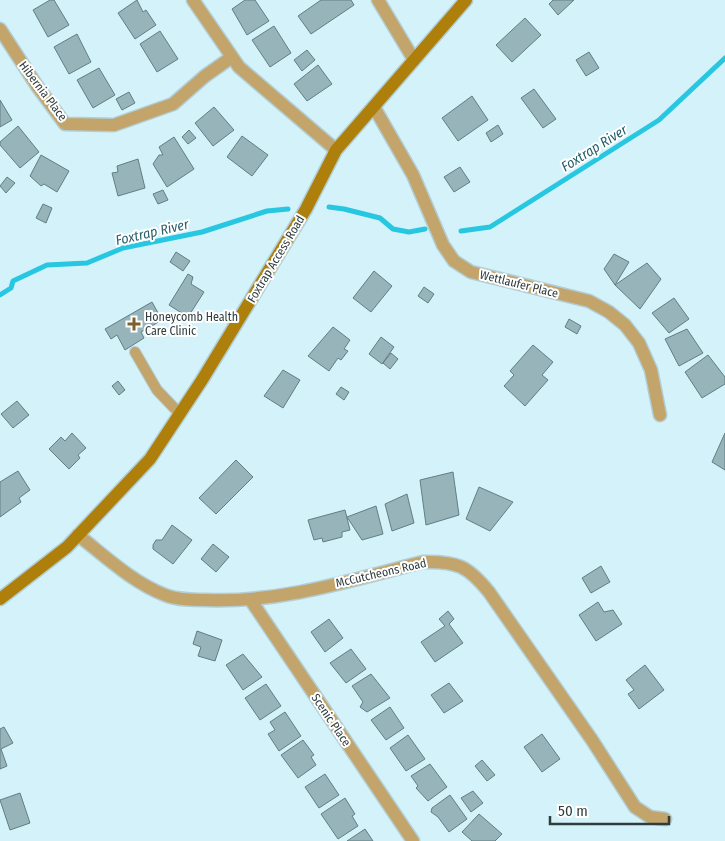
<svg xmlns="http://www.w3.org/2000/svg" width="725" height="841" font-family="'Fira Sans Condensed',sans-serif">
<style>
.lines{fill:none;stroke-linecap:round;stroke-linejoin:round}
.stream{stroke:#28c7e1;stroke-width:5}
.building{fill:#96b4ba;stroke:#627e84}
.service-casing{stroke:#b2ced4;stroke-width:12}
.minor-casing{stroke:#b2ced4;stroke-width:15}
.secondary-casing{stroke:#b2ced4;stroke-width:15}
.service{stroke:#c3a46a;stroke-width:10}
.minor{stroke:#c3a46a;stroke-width:12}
.secondary{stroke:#ae800b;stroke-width:12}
.poi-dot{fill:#796132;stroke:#fff;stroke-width:2}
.labels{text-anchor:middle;stroke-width:4;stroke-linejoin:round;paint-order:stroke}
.street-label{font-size:12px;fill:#303d3f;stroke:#fff}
.poi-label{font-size:12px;fill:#303d3f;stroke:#fff;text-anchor:start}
.water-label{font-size:14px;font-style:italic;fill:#27616c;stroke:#fff}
</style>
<rect width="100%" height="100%" fill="#d3f2f9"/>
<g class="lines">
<path class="stream" d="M329 207 344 209 380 218 393 229 409 232 425 229
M461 231 490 227 659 120 725 58
M0 295 11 288 13 281 47 265 87 263 123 248 202 232 267 211 288 209"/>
</g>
<path class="building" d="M50 0H54L69 25 48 37 33 10Z
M137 0 143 12 146 10 156 25 135 39 118 13Z
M245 0H255L269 21 247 35 232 9Z
M321 0H351L354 5 311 34 298 16Z
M553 0H574L558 15 549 4Z
M525 18 541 35 512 62 496 45Z
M274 26 291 53 270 67 252 40Z
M160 31 178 59 157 72 140 44Z
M77 34 91 62 69 74 54 47Z
M307 50 315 60 302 71 294 60Z
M589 52 599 68 586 76 576 60Z
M318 65 332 84 307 101 294 84Z
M99 68 115 95 93 108 77 80Z
M534 89 556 119 543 128 521 98Z
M129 92 135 103 122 110 116 99Z
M472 96 488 120 458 141 442 118Z
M0 100 12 120 0 127Z
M214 107 234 130 213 146 195 123Z
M498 125 503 134 491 142 486 133Z
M18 126 39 152 20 168 0 145V142Z
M189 130 196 138 188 144 182 137Z
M242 136 268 155 252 176 227 157Z
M174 137 194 169 167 187 153 164 159 155H163L159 147Z
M41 155 69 171 57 192 44 184 41 186 30 176Z
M138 159 145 188 118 196 112 173 118 172 117 166Z
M460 167 470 182 454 192 444 177Z
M7 177 15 183 6 193 0 186Z
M163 190 168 200 158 204 153 194Z
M43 204 52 208 46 223 36 218Z
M176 252 190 261 183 271 170 262Z
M614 254 629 262 615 285 604 269Z
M647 263 661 279 640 309 615 285Z
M374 271 392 286 371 312 353 298Z
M188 274 193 277 191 284 204 292 188 317 169 305Z
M424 287 434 294 428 303 418 296Z
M674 298 689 319 669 333 652 313Z
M152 302 162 320 141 332 144 338 125 350 117 335 111 339 105 329Z
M569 319 581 326 577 334 565 327Z
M333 327 350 340 344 349 348 351 341 360 338 358 329 371 308 356Z
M687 329 703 353 679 366 665 339Z
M381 337 394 347 382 364 369 354Z
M533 345 553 362 542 375 548 380 525 406 504 386 514 375 510 371Z
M391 353 398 359 390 369 383 363Z
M708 355 725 377V384L702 398 685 372Z
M283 370 300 380 283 408 264 396Z
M118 381 125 390 119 395 112 386Z
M341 387 349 392 344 400 336 394Z
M17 401 29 415 13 428 1 414Z
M72 433 86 448 78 455 80 458 69 469 49 449 61 437 65 441Z
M725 433V470L712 462Z
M236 460 253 477 216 514 199 498Z
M18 471 30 490 19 498 21 502 0 517V482Z
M453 472 459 515 426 525 420 480Z
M479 487 513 502 490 531 466 519Z
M407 494 414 523 392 531 385 504Z
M376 506 383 534 362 540 347 517Z
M345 510 350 530 342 532V537L323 542 322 538 314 540 308 520Z
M172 525 192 540 173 564 153 549V545L156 540H162Z
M213 544 229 557 216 572 201 559Z
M601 566 610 582 591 593 582 578Z
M598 602 604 612 613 610 622 624 596 641 579 615Z
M448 611 454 619 449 624 463 643 435 662 421 642 445 626 439 619Z
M329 619 343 638 325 652 311 632Z
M197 631 222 640 215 661 198 656 201 647 193 644Z
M351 649 366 669 346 683 330 663Z
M243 654 262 677 243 690 226 665Z
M645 665 664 690 639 709 628 694 634 690 626 680Z
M371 674 390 698 367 712 360 707 363 702 352 686Z
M449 683 463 701 444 713 431 695Z
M266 684 281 706 260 720 245 698Z
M390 707 404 728 386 740 371 720Z
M285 712 301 736 279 751 268 734 275 730 270 722Z
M4 727 13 743 1 749 7 766 0 769V729Z
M542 734 560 759 542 772 524 747Z
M408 735 425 759 406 771 390 748Z
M303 740 314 755 311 757 316 765 298 778 281 755Z
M482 760 495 775 487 781 475 766Z
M430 764 447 787 428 801 416 788 418 786 411 776Z
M325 774 339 795 319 808 305 787Z
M473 791 483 803 471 812 461 798Z
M20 793 30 823 10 830 0 800Z
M450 795 467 819 449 832 438 817 431 812 432 808Z
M345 798 355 814 352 816 358 826 338 839 321 814Z
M479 814 502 834 495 841H472L462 832Z
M365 829 373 841H347Z"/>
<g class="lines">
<g class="service-casing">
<path id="service" d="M135 352 157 390 179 413"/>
</g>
<g class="minor-casing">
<path id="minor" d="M193 0 239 67 336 150
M378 0 414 60
M0 29 37 86 65 124 114 125 173 104 205 76 232 57
M374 107 413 175 443 245 454 261 471 272 589 301 609 312 625 325 639 343 651 370 660 415
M78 535C106 557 132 582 165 595 177 600 194 600 207 600 281 603 352 580 423 562 457 561 468 566 489 592L592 740 635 807 650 817 665 819
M250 599 413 841"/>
</g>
<g class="secondary-casing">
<path id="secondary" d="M0 599 67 547 150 459 202 380 306 209 336 150 466 0"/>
</g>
<use href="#service" class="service"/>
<use href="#minor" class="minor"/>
<use href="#secondary" class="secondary"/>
</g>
<path class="poi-dot" d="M131.5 316.5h5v5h5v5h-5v5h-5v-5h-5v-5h5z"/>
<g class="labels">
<g class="street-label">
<text transform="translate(43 91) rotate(53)" y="4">Hibernia Place</text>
<text transform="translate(276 259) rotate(-59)" y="4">Foxtrap Access Road</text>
<text transform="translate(519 284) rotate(14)" y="4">Wettlaufer Place</text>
<text transform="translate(381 573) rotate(-13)" y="4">McCutcheons Road</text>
<text transform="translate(331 720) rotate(56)" y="4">Scenic Place</text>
</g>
<g class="poi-label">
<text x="145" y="321">Honeycomb Health<tspan x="145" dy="14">Care Clinic</tspan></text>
</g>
<g class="water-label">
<text transform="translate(594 148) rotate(-32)" y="5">Foxtrap River</text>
<text transform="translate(152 232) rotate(-13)" y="5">Foxtrap River</text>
</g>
</g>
<path d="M550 816v8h119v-8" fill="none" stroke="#303d3f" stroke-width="2.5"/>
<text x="558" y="816" font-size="15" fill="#303d3f" stroke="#ffffff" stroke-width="4" paint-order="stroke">50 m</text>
</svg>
